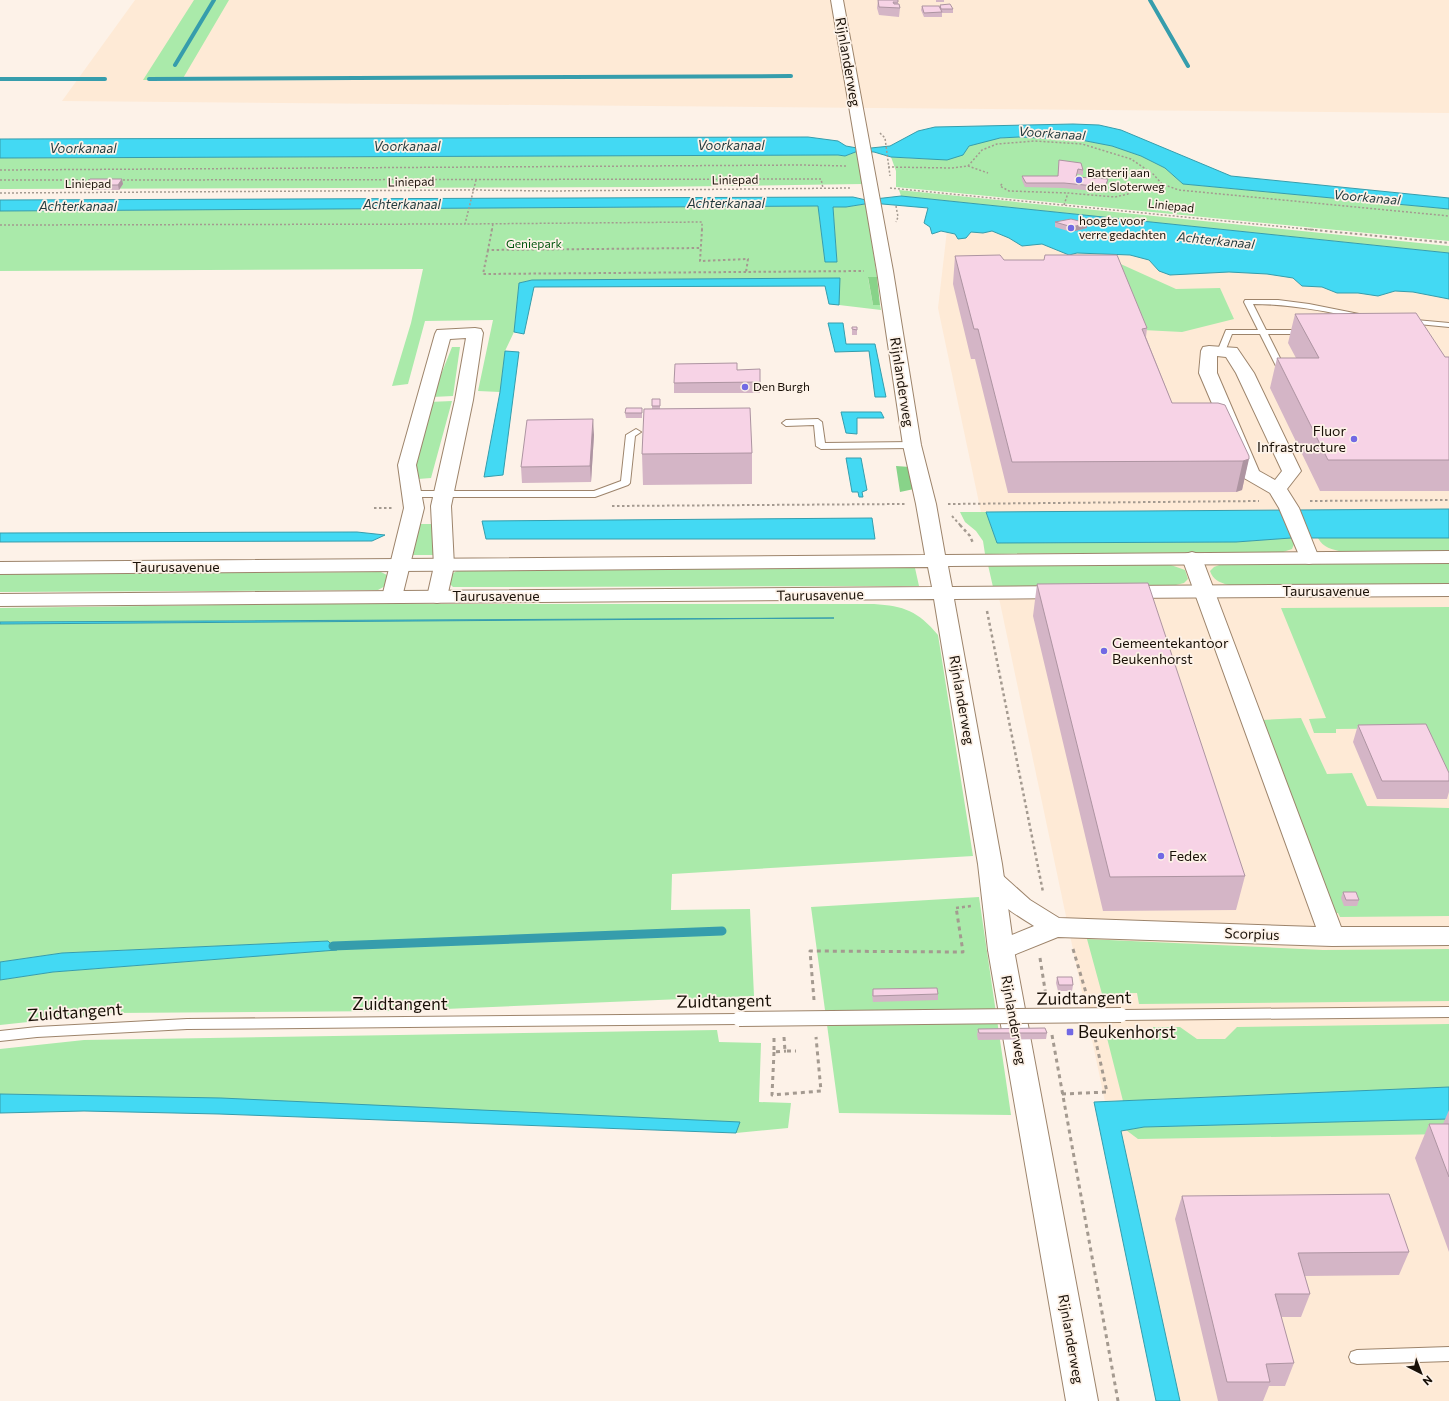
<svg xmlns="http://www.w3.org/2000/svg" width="1449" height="1401" font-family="Commissioner,sans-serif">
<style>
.built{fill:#feead6}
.green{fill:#aaeaaa}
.forest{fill:#88d389}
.water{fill:#43d9f3;stroke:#369dac}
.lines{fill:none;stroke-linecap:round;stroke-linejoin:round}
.stream-far1{stroke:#369dac;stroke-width:4}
.stream{stroke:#369dac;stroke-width:9}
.lane-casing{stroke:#9d846b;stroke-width:2}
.street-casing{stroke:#9d846b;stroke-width:2}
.secondary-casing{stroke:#9d846b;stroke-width:2}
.path-far3{stroke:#a49a90;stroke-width:1.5;stroke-dasharray:2 2;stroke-linecap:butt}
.path-far2{stroke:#a49a90;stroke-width:2;stroke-dasharray:2.5 2.5;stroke-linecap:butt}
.path-far1{stroke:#a49a90;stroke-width:2.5;stroke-dasharray:3 3;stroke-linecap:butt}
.path{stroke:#a49a90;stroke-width:3;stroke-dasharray:4 4;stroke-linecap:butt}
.lane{fill:#fff;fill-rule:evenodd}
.street{fill:#fff;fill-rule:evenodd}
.secondary{fill:#fff;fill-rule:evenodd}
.lane-bridge-casing{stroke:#9d846b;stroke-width:16;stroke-linecap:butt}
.lane-bridge{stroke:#fff;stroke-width:14}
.wall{fill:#d4b5c6}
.shaded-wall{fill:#ad94a1}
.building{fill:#f7d3e6;stroke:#ad94a1}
.poi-dot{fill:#7269e4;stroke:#fdf2e8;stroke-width:1.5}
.labels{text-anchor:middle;stroke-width:3.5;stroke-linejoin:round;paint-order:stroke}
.far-poi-label{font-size:12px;fill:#191007;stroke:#fdf2e8;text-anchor:start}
.far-street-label{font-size:12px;fill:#191007;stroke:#fdf2e8}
.far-park-label{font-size:12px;fill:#00540d;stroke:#fdf2e8}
.far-water-label{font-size:13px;font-style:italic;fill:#1f383c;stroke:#fdf2e8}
.street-label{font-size:14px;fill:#191007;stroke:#fdf2e8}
.poi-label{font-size:14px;fill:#191007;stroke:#fdf2e8;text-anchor:start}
.near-street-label{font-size:17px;fill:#191007;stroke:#fdf2e8}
.near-poi-label{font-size:17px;fill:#191007;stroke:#fdf2e8;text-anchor:start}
</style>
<rect width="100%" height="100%" fill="#fdf2e8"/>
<path class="built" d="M135 0H1449V113L62 101Z
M948 222 1449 281V1401H1168L938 308Z"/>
<path class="green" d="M194 0H229L182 80H143Z
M1019 137 1081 140 1112 146 1141 156 1165 168 1183 184 1449 209V241L896 187V171L891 157 923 159 963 155 969 146 991 139Z
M858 151 862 184 650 187 0 189V158L838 155 845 156Z
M899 190 1449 246V253L901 196Z
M866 204 877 277 868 278 873 305H880L881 310 839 305V278L532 280 519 283 514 332 505 351 500 392 478 391 493 320 425 321 408 384 392 386 411 323 423 269 0 271V211L818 206 825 262 837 261 833 207H846Z
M1114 261 1176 289 1220 288 1234 319 1182 332 1143 330Z
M452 347H460L453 396 432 397Z
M452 401 431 478 418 479 416 464 429 402Z
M960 512H986L997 543 1236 542 1291 538 1294 544 1292 549 1283 552 985 554 983 541 976 531 965 522Z
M418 524H434V555H413Z
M1318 538H1449V551L1343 552C1332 549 1323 548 1318 538Z
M1449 562V584L1228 585C1219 582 1213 580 1210 571L1214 567 1222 564Z
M1168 564 1185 570 1188 579 1184 583 1176 585 993 587 988 565Z
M896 565 915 568 919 586 453 587 447 581 448 576 457 571Z
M381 572 391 577 387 585 378 590 0 592V574Z
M298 604H874C904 606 918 611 938 635L973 856 672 874 671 910 750 909 754 996 398 1011 112 1013 0 1025V980L53 972 336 950 328 941 62 953 0 962V624L658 619 0 622V608Z
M1449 607V774L1426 728 1336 729V733H1314L1309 719 1326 718 1281 608Z
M1301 718 1327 774 1352 773 1367 806 1449 808V916L1340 917 1338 913H1333L1262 720Z
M979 897 1011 1115 839 1113 811 907Z
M1087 939 1323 950 1449 949V1001L1139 1004 1137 993 1102 994Z
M1449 1024V1087L1123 1101 1107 1038H1156L1153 1027H1180L1197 1039H1225L1237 1027Z
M717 1030 719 1042 761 1043 759 1102 791 1103 788 1128 736 1133 740 1123 101 1096 0 1094V1049L84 1040Z
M1449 1119V1134L1138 1139 1126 1130 1144 1127Z"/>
<path class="forest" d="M868 277H877L880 305H873Z
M896 466 910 467 914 489 900 492Z"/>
<path class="water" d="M1073 124 1099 125 1121 130 1231 176 1449 198V209L1183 184 1165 168 1141 156 1112 146 1081 140 1019 137 1000 138 969 146 963 155 947 160 891 157 874 152 858 151 845 156 838 155 0 158V139L808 137 838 141 846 146 857 148H871L890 146 918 131 935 127Z
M901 196 1449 253V299L1413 292 1395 291 1378 296 1358 293H1337L1322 287 1302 286 1293 278 1267 274 1229 272 1170 275 1159 271 1149 260 1130 255 1077 253 1069 255 1042 244 1022 246 1009 238 992 231 983 233 971 232 966 238 958 239 955 234 941 231 932 234 930 227 924 223 928 208 871 203 846 207H833L837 262H825L818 206 0 211V200L853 197 866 200Z
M840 278 839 305 829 304 825 286 534 287 524 334 514 332 519 283 532 280Z
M828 323H843L846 344H875L886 397H875L869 351 835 352Z
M505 351 519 352 503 475 484 477 500 392Z
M841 412H881L884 418H857V434L846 433Z
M846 458H861L867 490 862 492 863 497H859L858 492H852Z
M1449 509V538H1291L1236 542 997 543 986 512Z
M872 518 875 539H486L482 521Z
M357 532 385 535 372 541 0 542V533Z
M834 618 0 624V622Z
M328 941 337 950 53 972 0 980V962L62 953Z
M1449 1087V1119L1144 1127 1121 1131 1180 1401H1156L1094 1102Z
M0 1094 221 1098 740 1122 736 1133 219 1114 84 1111 0 1113Z"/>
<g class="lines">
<path class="stream-far1" d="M1150 0 1188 66
M175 65 214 0
M0 79H105
M149 79 791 76"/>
<path class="stream" d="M333 946 722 931"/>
<g class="lane-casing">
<path id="lane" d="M1245 300H1278L1309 304 1359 314 1363 316 1359 318C1324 311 1289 304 1253 304L1266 330H1304L1308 332 1304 334H1268L1287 372 1283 375 1279 372 1260 334H1232L1224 354 1221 355 1217 352 1226 330H1258L1244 302Z
M1405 319 1449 323V327L1408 323 1404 321Z
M818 419 822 422 825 443 912 442 917 445 912 448 821 449 816 446 814 425 786 426 782 423 786 420Z
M636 429 641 432 635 436 630 483 628 485 595 497H412L407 494 412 491H594L621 481 626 435Z
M1449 1007V1017L1121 1020 1116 1019 1114 1015 1116 1011 1121 1010Z
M739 1014 744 1015 746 1019 744 1023 739 1024 187 1029 37 1037 0 1041V1031L37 1027 187 1019Z
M1449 1347V1361L1357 1364 1351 1362 1349 1357 1351 1352 1357 1350Z"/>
</g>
<g class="street-casing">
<path id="street" d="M475 328 481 329 483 333 473 400 451 506 454 566 447 597 444 601 437 603 430 601 427 597 434 566 431 506 455 400 466 338 450 339 416 465 424 508 402 597 399 601 392 603 385 601 382 597 404 508 398 465 435 334 437 330Z
M1209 346 1237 348 1254 373 1301 471 1287 489 1299 508 1319 558 1316 562 1309 564 1302 562 1279 508 1270 493 1244 478 1242 474 1199 373 1201 351 1203 347ZM1217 356 1226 357 1236 373 1282 471 1275 480 1259 471 1217 373Z
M1192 552 1199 554 1202 558 1341 927H1449V945L1332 946 1058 937 1001 960 992 957 988 950 992 943 1034 926C1016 915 990 899 980 880L983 874 992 871 1001 874 1030 900 1059 918 1316 927 1182 558 1185 554Z"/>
</g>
<g class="secondary-casing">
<path id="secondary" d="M831 0H843L893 271 921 445 936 504 945 555 1449 551V563L948 566 952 587 1067 586 1074 588 1077 592 1074 596 1067 598 954 599 1002 864 1014 950 1098 1401H1066L988 950 978 864 934 599 0 606V594L932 587 928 567 0 574V562L925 555 916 504 903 445 877 271Z
M1449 584V596L1121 598 1114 596 1111 592 1114 588 1121 586Z"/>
</g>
<path class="path-far3" d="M880 133 885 138 890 176
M968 166 982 150 997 144 1035 141 1082 144 1131 159 1153 174 1162 184 1179 190 1449 216
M888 167 951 168 968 166 988 173
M0 170 802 165 847 166
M0 180H92
M119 180 821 179 823 188
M476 180 465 224 702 222V230
M1002 184 1000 186 1009 191 1068 193
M890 188 1316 230
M0 193 474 190 552 191 851 188
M1064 205 1068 193 1115 197 1128 194 1127 191 1123 190
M896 206 898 217 896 222
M0 225 465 224
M492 230 493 223"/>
<path class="path-far2" d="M492 229 488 250 700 248
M702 229 700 261 748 259 746 272
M1305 229 1449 243
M488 250 483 274 864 271
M1310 501 1449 500
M948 504 1259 501
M612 506 905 504
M374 508H393
M952 516 961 526"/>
<path class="path-far1" d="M960 525 970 536 973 543
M987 611 1043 892
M956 908 971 906"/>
<path class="path" d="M1073 949 1087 996
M1040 958 1046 996
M814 1000 810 951 963 952 956 907
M1052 1035 1118 1401
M784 1037 785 1051H796
M774 1038V1052L786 1051
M774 1052 772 1095 821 1091 816 1037
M1062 1094 1107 1092 1094 1033"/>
<use href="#lane" class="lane"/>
<use href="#street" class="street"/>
<use href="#secondary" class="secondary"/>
<g class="lane-bridge-casing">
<path id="lane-bridge" d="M739 1019 1121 1015"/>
</g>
<use href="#lane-bridge" class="lane-bridge"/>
</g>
<path class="wall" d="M878 0H898V4L900 8 899 17 879 15 877 8Z
M936 0H944V2H936Z
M940 5 953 9V13H942V17H924L921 10 922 6 940 7Z
M1059 160 1083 170V175L1077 174V177L1107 184 1104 192 1063 188 1025 187 1022 180V176H1058Z
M123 184 119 190H86L85 185Z
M1055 222 1087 223V228L1071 232 1055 227Z
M955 256 1004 260 1147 328 1146 337 1172 403 1249 456 1242 490 1236 492 1008 493 975 359H971L953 284Z
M1295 314 1445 357H1449V491H1320L1270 388 1277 358H1296L1288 343Z
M852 327H857V335H852Z
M737 370 760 382V393H674V383Z
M652 399H660V409L752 453V484L643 485 642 454 652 409Z
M642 408V418H626L625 413Z
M594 435 591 482 522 483 521 467Z
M1037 584 1245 876 1236 910 1103 911 1033 616Z
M1358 725 1449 781V792L1447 799H1377L1353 742Z
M1343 892 1359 900 1357 906H1344L1341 898Z
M1057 977 1073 985 1072 991H1058L1056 983Z
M873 989 938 994V1000L873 1002 872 995Z
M978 1029 1047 1033 1046 1039 978 1040 977 1035Z
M1449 1110V1252L1415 1158 1429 1124H1443Z
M1182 1196 1409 1252 1399 1275 1305 1276 1310 1294 1301 1317H1281L1294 1363 1285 1386H1269L1263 1401H1218L1175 1219Z"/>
<path class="shaded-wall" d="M122 179 123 184 119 190 118 185Z
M1108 179 1107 184 1104 192 1105 187Z
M1087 223V228L1071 232 1072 227Z
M593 419 594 435 591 482 590 466Z
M1249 459 1242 490 1236 492 1243 461Z"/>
<path class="building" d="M878 0H898V2H893L894 4H899L900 8 879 7Z
M950 4 953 9H941L940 5Z
M922 6H939L942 12 924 13Z
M1059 160 1081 163 1083 170 1078 169 1076 177 1108 179 1105 187 1064 183H1026L1022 176H1058Z
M90 179H122L118 185H85Z
M1071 219 1087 223 1072 227 1055 222Z
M1000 255 1004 260H1044L1045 255H1117L1147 328 1142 329 1172 403H1218L1225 405 1249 456V459L1243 461 1012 462 978 329H974L955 256Z
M1416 313 1445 357H1449V460H1328L1277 358H1319L1295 314Z
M852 327H857V330L852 329Z
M737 363V370L760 369V382L674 383 675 364Z
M652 399H660V406H652Z
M626 408H642V413H625Z
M750 408 752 453 642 454 644 409Z
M593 419 590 466 521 467 527 420Z
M1148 583 1245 876 1110 877 1037 584Z
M1426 724 1449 773V781H1382L1358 725Z
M1343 892H1356L1359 900H1346Z
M1057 977H1072L1073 985H1059Z
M937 988 938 994 873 996V989Z
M1045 1028 1047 1033H979L978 1029Z
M1429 1124H1449V1177Z
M1389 1194 1409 1252 1298 1253 1310 1294H1275L1294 1363 1266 1364 1270 1382H1227L1182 1196Z"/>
<g class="poi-dot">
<circle cx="1079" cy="180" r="4"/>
<circle cx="1071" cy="228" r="4"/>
<circle cx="745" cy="387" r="4"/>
<circle cx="1354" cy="439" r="4"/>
<circle cx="1104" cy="651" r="4"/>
<circle cx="1161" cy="856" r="4"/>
<rect x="1066" y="1028" width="8" height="8" rx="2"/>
</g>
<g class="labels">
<g class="far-poi-label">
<text x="1087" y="177">Batterij aan<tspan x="1087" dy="14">den Sloterweg</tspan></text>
<text x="1079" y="225">hoogte voor<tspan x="1079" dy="14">verre gedachten</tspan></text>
<text x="753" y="391">Den Burgh</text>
</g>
<g class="far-street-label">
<text transform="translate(735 180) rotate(-1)" y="4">Liniepad</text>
<text transform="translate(411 182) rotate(-1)" y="4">Liniepad</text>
<text x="88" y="188">Liniepad</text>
<text transform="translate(1171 206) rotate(6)" y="4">Liniepad</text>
</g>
<g class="far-park-label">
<text x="534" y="248">Geniepark</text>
</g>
<g class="far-water-label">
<text transform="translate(1052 133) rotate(4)" y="5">Voorkanaal</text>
<text x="731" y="150">Voorkanaal</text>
<text x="407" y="151">Voorkanaal</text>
<text x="83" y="153">Voorkanaal</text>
<text transform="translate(1367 197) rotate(5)" y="5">Voorkanaal</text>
<text x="726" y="208">Achterkanaal</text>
<text x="402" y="209">Achterkanaal</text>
<text x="78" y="211">Achterkanaal</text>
<text transform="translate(1216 240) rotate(6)" y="5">Achterkanaal</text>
</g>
<g class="street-label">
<text transform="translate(848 62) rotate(80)" y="5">Rijnlanderweg</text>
<text transform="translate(902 382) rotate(81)" y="5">Rijnlanderweg</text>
<text x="176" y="572">Taurusavenue</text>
<text x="1326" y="596">Taurusavenue</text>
<text transform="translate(820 595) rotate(-1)" y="5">Taurusavenue</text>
<text x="496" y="601">Taurusavenue</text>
<text transform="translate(962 700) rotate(80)" y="5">Rijnlanderweg</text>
<text transform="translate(1252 934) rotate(2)" y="5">Scorpius</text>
<text transform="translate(1014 1020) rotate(80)" y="5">Rijnlanderweg</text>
<text transform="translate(1071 1339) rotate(80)" y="5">Rijnlanderweg</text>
</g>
<g class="poi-label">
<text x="1346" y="436" text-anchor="end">Fluor<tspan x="1346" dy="16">Infrastructure</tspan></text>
<text x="1112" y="648">Gemeentekantoor<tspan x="1112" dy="16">Beukenhorst</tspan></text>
<text x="1169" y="861">Fedex</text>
</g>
<g class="near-street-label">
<text transform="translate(1084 998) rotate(-1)" y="6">Zuidtangent</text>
<text transform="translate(724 1001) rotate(-1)" y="6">Zuidtangent</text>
<text x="400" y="1010">Zuidtangent</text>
<text transform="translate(75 1012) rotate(-4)" y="6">Zuidtangent</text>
</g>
<g class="near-poi-label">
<text x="1078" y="1038">Beukenhorst</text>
</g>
</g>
<g transform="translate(1421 1373) rotate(138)" stroke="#fdf2e8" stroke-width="3" paint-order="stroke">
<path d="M0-3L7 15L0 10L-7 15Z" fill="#191007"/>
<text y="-6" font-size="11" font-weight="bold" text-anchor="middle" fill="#191007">N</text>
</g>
</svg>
